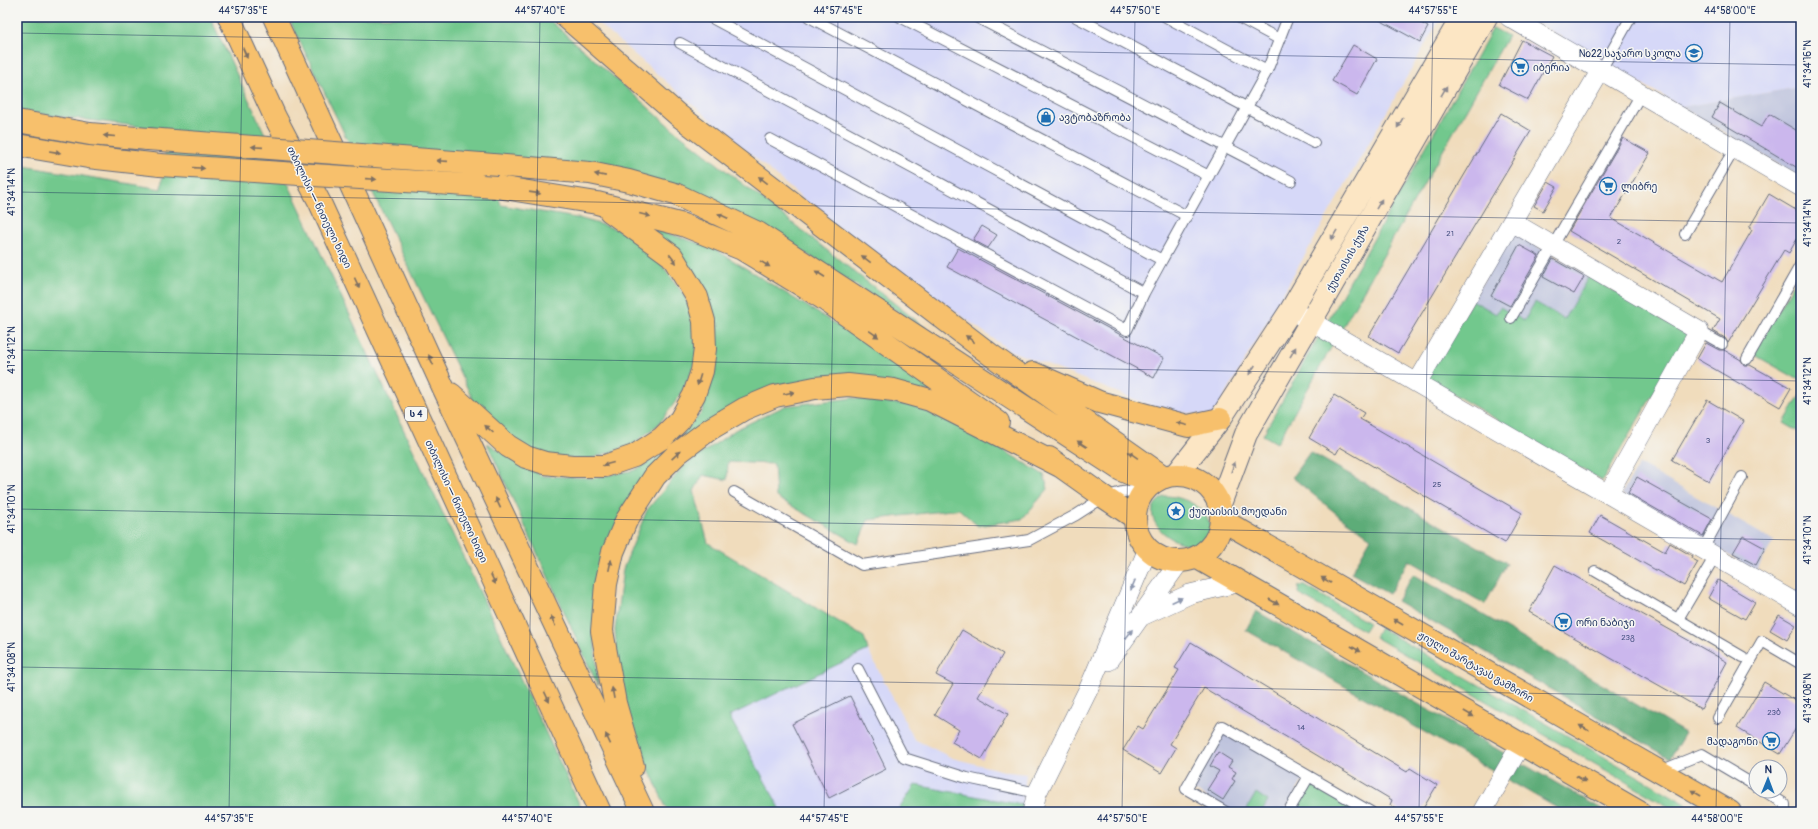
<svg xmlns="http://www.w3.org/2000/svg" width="1818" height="829" font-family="Pangolin,'Noto Sans Georgian',sans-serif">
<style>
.built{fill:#d6d8f8}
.industrial{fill:#bec3dd}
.green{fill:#72c88d;stroke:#467c76}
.forest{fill:#5dac78;stroke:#3c6e6b}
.building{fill:#cbb7ed}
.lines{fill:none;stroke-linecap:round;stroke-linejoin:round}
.lane-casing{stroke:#666c7f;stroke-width:12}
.street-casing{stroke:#666c7f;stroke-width:20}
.secondary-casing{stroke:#666c7f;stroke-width:24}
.primary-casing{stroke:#666c7f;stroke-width:24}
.highway-casing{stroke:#666c7f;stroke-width:24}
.lane{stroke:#fff;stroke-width:10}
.street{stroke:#fff;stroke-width:19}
.secondary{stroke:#fce6c4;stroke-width:22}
.primary{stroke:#f7c06c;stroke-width:22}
.highway{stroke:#f7c06c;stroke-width:22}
.highway-bridge-casing{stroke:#666c7f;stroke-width:24;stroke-linecap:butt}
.highway-bridge{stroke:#f7c06c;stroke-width:22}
.oneway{fill:#7e7064}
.oneway2{fill:#8c8a91}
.oneway3{fill:#8d97ae}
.ticks{fill:none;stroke:#1b2f5e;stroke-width:1;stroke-opacity:0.45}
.labels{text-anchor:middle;stroke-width:3;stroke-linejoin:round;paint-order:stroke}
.number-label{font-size:8px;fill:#475182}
.shield{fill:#f6f6f2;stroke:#5d6b8a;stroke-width:1}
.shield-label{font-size:9px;font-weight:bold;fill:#1b2f5e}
.poi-label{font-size:10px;fill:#1b2f5e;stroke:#f6f6f2;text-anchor:start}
.street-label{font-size:10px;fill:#1b2f5e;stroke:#f6f6f2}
.neatline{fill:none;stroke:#1b2f5e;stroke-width:1.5}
.ticks-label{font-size:10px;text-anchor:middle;fill:#1b2f5e}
</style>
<rect width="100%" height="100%" fill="#f6f6f2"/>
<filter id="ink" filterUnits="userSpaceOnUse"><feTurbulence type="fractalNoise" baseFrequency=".025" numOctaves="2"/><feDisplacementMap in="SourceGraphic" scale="8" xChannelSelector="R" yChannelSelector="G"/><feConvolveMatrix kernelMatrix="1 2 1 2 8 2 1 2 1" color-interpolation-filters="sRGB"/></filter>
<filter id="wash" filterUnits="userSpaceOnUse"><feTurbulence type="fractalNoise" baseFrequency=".012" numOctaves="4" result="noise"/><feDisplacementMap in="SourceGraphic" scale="16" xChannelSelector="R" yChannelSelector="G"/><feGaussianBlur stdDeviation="0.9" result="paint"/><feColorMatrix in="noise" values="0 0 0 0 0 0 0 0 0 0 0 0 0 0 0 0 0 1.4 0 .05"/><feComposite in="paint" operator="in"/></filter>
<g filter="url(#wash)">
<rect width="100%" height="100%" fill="#f0dcbc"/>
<path class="built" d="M591 17H1441L1213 416 1162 410 1009 350 824 217Z
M1527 17H1801V87L1682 107Z
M868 650 914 739 952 758 1008 772 1026 774 1023 805 915 785 897 812H782L729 716Z"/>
<path class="industrial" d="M1801 87V178L1682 107Z
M1512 232 1589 276 1564 319 1524 322 1500 308 1496 314 1472 300Z
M1639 464 1774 541 1756 571 1621 494Z
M1224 730 1305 777 1284 812H1232L1190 788Z"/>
<path class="green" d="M17 17H210L583 812H17V165L161 189 168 130 17 111Z
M288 17H546L668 125 932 333 765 228 676 185 486 157 501 205 582 219 616 229 647 245 684 295 696 324 697 360 681 394 659 424 632 445 586 460 538 454 511 439 476 406Z
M1493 28 1508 36 1277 443 1263 435Z
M651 228 713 248 940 389 925 391 782 384 639 488 594 632 598 686 487 443 542 476 593 478 635 470 666 452 702 412 715 372 716 324 690 268Z
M1801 272V381L1753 354Z
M1589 276 1688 335 1602 481 1426 378 1472 300 1496 314 1500 307 1524 321 1535 302 1564 319Z
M1801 394V433L1784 423Z
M853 398 914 406 975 433 1044 475 1048 489 1022 519 978 526 959 509 868 520 858 544 776 497 774 464 728 462 727 480 703 475 694 491 708 543 864 637 868 650 729 716 782 812H668L630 726 619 684 615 630 623 569 647 510 683 467 735 430 785 406Z
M1165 496C1183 496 1210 508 1210 529 1210 534 1207 539 1203 542 1180 555 1129 516 1165 496Z
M1299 586H1305L1369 623 1364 631 1300 595 1298 593Z
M1380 628 1700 812H1678L1375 637Z
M1309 784 1358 812H1293Z
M915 785 1023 805 1021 812H897Z
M1256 793 1268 801 1262 812H1253L1247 809Z"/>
<path class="forest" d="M1310 452 1507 563 1485 604 1409 560 1389 594 1351 573 1371 538 1338 515 1292 477Z
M1413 574 1685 733 1670 758 1397 601Z
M1256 611 1607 812H1564L1246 630Z"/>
<g id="blocks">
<path class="building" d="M1374 17H1410L1428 27 1420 42Z
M1522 40 1552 56 1528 100 1499 85Z
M1353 45 1377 59 1357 95 1332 81Z
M1720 103 1761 127 1769 114 1801 133V170L1712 117Z
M1501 113 1531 131 1398 353 1369 336Z
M1623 138 1650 153 1611 218 1722 282 1752 230 1749 228 1769 194 1801 213V232L1789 253 1784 250 1728 343 1725 338 1713 331 1720 319 1569 231Z
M1548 182 1557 187 1543 211 1534 206Z
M982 226 997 235 988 248 973 240Z
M1519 245 1539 256 1510 306 1491 296Z
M958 248 1164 358 1154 378 947 267Z
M1553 259 1584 277 1574 294 1543 277Z
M1706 343 1719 350H1724L1741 360 1744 365H1750L1791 388 1780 407 1697 359Z
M1334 395 1364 413 1360 419 1522 513 1505 543 1340 447 1336 454 1309 438Z
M1707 400 1743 421 1709 481 1672 460Z
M1637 477 1712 519 1703 536 1628 493Z
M1600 515 1665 552 1670 543 1692 556 1691 558 1698 562 1684 586 1590 533Z
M1743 536 1765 548 1756 565 1733 553Z
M1555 565 1727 662 1701 709 1529 612Z
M1718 580 1755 602 1745 619 1708 598Z
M1779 615 1796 625 1787 640 1770 630Z
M962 630 1003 654 978 697 1008 714 982 759 952 742 959 730 935 715 953 684 936 675Z
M1191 642 1407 772 1410 768 1437 785 1421 812H1401L1390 805 1392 800 1204 688 1170 744 1176 748 1161 773 1123 750 1138 726 1143 729 1179 670 1175 668Z
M1764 682 1801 704V720L1780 754 1737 728Z
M850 696 886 769 829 798 792 724Z
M1218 752 1232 761 1228 767 1236 772 1232 779 1235 781 1223 800 1207 790 1219 771 1210 766Z"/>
</g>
</g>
<g filter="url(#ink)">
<use href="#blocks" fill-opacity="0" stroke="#666c7f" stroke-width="1"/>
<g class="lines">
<g class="lane-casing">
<path id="lane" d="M710 17 1162 260 1267 71 1288 17
M809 17 1187 216
M900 17 1209 176
M976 17 1291 181
M1076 17 1314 143
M1166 17 1267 71
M1238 17 1279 39
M680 43 1144 293 1162 260
M1601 70 1631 17
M770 139 1127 330 1144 293
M1685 234 1735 148
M1511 318 1641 94
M1699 331 1722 344
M1747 359 1801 264
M734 492 862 565 1029 540 1076 515 1104 497 1122 492 1145 490
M1703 549 1742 477
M1595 571 1743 657
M1678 619 1715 556
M858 669 904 758 967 778 1037 793
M1718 718 1762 641 1801 664
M1660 771 1702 754 1756 786
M1764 791 1785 804V812
M1226 812 1186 789 1222 726 1371 812
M1288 812 1309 776"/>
</g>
<g class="street-casing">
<path id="street" d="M1509 17 1801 187
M1512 222 1699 331 1608 494
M1291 310 1801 606
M1417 383 1601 70
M1142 616 1190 594 1241 582
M1109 661 1180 561
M1032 812 1037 793 1089 688 1148 549
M1482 812 1521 744"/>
</g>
<g class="secondary-casing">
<path id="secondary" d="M1176 475 1220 419 1291 310 1462 17
M1220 504 1246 434 1486 17"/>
</g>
<g class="primary-casing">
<path id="primary" d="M1135 518a43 43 0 1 1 86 0a43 43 0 1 1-86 0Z
M1104 497 1135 518
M1222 520 1730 812
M1196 557 1639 812"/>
</g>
<g class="highway-casing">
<path id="highway" d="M229 17 275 117 320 203 600 812
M274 17 443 387 643 812
M566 17 678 115 991 355 1164 477
M17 121 90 134 148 139
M17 145 88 157 160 165
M481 164 590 173 629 181 675 194 758 233 1121 470 1152 483
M497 187 597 203 683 225 742 249 821 297 998 422
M1033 373 1099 402 1188 426 1220 419
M451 394 508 446 526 457 545 463 572 466H605L634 456 662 438 680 420 694 395 702 371 705 349 704 321 697 297 672 256 610 211
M1049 458 1104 497
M633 766 615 703 602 631 606 584 613 552 626 521 655 476 678 453 710 429 744 409 775 396 815 388 848 385 894 390 930 400 1060 466"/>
</g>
<use href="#lane" class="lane"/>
<use href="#street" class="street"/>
<use href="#secondary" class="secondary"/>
<use href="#primary" class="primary"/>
<use href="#highway" class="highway"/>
<g class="highway-bridge-casing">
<path id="highway-bridge" d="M148 139 481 164
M160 165 497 187"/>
</g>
<use href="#highway-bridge" class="highway-bridge"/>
</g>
<defs><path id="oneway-solid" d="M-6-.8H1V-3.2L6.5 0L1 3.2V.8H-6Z"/></defs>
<g class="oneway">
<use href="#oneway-solid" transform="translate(245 53) rotate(66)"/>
<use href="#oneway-solid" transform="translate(109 136) rotate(-175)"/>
<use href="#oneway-solid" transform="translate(257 147) rotate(-176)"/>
<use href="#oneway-solid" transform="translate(55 152) rotate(9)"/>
<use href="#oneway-solid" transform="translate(442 161) rotate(-176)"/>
<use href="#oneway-solid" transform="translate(199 168) rotate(4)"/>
<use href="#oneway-solid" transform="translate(600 175) rotate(-169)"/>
<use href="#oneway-solid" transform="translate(371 179) rotate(4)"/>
<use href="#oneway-solid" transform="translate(763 180) rotate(-142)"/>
<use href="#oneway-solid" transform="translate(535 193) rotate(8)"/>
<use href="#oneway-solid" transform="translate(645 215) rotate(15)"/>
<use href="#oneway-solid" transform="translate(723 216) rotate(-155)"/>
<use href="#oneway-solid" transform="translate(673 259) rotate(52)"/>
<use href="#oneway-solid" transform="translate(866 259) rotate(-142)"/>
<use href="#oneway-solid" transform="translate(765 264) rotate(31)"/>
<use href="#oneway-solid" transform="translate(820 274) rotate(-147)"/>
<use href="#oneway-solid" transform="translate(357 283) rotate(65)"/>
<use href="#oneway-solid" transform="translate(874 334) rotate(35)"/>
<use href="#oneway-solid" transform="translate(970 339) rotate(-142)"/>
<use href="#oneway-solid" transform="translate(431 360) rotate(-115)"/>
<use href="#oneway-solid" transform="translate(699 380) rotate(107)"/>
<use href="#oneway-solid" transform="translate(789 393) rotate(-12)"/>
<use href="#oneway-solid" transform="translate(1182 424) rotate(-165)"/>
<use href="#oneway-solid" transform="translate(489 429) rotate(-138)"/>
<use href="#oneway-solid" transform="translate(1082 444) rotate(-147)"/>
<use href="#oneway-solid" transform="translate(676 455) rotate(-43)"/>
<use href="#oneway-solid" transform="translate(1133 455) rotate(-145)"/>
<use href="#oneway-solid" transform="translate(608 464) rotate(165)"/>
<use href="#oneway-solid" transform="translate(498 503) rotate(-115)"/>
<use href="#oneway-solid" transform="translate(610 565) rotate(-78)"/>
<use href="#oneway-solid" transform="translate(493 579) rotate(65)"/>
<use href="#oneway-solid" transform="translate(1326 580) rotate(-150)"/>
<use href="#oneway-solid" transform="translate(1274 602) rotate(30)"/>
<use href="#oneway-solid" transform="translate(553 621) rotate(-115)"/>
<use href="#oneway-solid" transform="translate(1398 622) rotate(-150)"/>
<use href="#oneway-solid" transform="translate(1356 649) rotate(30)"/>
<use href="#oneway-solid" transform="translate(613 693) rotate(-100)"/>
<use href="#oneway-solid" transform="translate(547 697) rotate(65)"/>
<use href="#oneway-solid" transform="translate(1469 714) rotate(30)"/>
<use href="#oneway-solid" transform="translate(1584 728) rotate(-150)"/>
<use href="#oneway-solid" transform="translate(608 739) rotate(-115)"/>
<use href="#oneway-solid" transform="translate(1581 779) rotate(30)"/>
<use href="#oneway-solid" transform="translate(1696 793) rotate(-150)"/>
</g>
<g class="oneway2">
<use href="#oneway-solid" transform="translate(1444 91) rotate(-60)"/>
<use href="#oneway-solid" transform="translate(1400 123) rotate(120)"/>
<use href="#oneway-solid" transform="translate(1379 204) rotate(-60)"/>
<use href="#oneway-solid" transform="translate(1334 235) rotate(120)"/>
<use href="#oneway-solid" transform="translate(1293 352) rotate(-60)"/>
<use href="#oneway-solid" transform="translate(1252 370) rotate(123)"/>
<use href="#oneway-solid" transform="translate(1233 467) rotate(-70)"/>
</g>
<g class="oneway3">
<use href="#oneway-solid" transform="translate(1133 585) rotate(113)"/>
<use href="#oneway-solid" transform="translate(1177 600) rotate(-25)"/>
<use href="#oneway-solid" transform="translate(1129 634) rotate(-54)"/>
</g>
</g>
<path class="ticks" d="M17 33 1801 65M17 192 1801 223M17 350 1801 381M17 509 1801 540M17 667 1801 698M229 812 243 17M527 812 540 17M824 812 838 17M1122 812 1135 17M1419 812 1433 17M1716 812 1730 17"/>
<defs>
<g id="school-ring" transform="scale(0.9)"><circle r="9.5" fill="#f6f6f2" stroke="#1f6fb2" stroke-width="1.5"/><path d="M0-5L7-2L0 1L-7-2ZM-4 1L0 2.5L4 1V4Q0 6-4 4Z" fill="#1f6fb2"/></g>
<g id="supermarket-ring" transform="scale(0.9)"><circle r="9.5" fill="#f6f6f2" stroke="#1f6fb2" stroke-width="1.5"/><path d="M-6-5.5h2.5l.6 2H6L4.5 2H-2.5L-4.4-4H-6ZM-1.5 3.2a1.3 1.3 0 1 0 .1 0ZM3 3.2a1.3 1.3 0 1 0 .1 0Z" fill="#1f6fb2"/></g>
<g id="shop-ring" transform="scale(0.9)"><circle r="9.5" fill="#f6f6f2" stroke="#1f6fb2" stroke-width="1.5"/><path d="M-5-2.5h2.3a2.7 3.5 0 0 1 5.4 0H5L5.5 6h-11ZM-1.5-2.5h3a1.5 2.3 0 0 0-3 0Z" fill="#1f6fb2"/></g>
<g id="sight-ring" transform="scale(0.9)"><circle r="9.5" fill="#f6f6f2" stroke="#1f6fb2" stroke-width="1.5"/><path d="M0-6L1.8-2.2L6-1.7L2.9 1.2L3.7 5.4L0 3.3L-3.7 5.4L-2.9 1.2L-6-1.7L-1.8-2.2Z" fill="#1f6fb2"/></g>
</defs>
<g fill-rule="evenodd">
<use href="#school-ring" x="1694" y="53"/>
<use href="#supermarket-ring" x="1520" y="67"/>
<use href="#shop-ring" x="1046" y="117"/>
<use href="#supermarket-ring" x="1608" y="186"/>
<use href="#sight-ring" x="1176" y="511"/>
<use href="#supermarket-ring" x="1563" y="622"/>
<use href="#supermarket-ring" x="1771" y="741"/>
</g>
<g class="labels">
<g class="number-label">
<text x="1450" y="236">21</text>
<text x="1619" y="244">2</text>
<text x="1708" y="443">3</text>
<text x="1437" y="487">25</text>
<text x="1628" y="640">23გ</text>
<text x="1774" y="715">23ბ</text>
<text x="1301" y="730">14</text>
</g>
<rect class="shield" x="405" y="407" width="22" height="14" rx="3"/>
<g class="shield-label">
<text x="416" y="417">ს 4</text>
</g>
<g class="poi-label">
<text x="1681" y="57" text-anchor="end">№22 საჯარო სკოლა</text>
<text x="1533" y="71">იბერია</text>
<text x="1059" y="121">ავტობაზრობა</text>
<text x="1621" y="190">ლიბრე</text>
<text x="1189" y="515">ქუთაისის მოედანი</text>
<text x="1576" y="626">ორი ნაბიჯი</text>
<text x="1758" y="745" text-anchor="end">მადაგონი</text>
</g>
<g class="street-label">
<text transform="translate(320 207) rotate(64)" y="4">თბილისი — წითელი ხიდი</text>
<text transform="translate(1347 258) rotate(-60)" y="4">ქუთაისის ქუჩა</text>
<text transform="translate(457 501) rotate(65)" y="4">თბილისი — წითელი ხიდი</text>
<text transform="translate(1476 666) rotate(30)" y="4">ჟიული შარტავას გამზირი</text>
</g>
</g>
<rect width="1818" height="829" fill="none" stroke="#f6f6f2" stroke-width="44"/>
<g transform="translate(1768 779) rotate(1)"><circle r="19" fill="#f6f6f2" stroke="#9ea6b7"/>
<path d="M0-3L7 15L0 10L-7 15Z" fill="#1f6fb2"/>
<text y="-6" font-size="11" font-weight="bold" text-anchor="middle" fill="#1b2f5e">N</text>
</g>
<rect x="22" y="22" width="1774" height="785" class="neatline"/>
<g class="ticks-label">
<text x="243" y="14">44°57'35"E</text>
<text x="540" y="14">44°57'40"E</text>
<text x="838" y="14">44°57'45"E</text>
<text x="1135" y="14">44°57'50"E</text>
<text x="1433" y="14">44°57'55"E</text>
<text x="1730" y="14">44°58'00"E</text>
<text transform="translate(1807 64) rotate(-90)" y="4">41°34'16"N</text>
<text transform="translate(11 192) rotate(-90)" y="4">41°34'14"N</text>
<text transform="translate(1807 223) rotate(-90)" y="4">41°34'14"N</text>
<text transform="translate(11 350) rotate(-90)" y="4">41°34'12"N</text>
<text transform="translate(1807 381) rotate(-90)" y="4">41°34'12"N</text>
<text transform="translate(11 509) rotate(-90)" y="4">41°34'10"N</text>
<text transform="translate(1807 540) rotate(-90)" y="4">41°34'10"N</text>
<text transform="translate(11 667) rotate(-90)" y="4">41°34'08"N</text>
<text transform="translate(1807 698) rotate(-90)" y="4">41°34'08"N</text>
<text x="229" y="822">44°57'35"E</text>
<text x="527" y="822">44°57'40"E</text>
<text x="824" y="822">44°57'45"E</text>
<text x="1122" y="822">44°57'50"E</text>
<text x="1419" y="822">44°57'55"E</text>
<text x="1717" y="822">44°58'00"E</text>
</g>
</svg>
